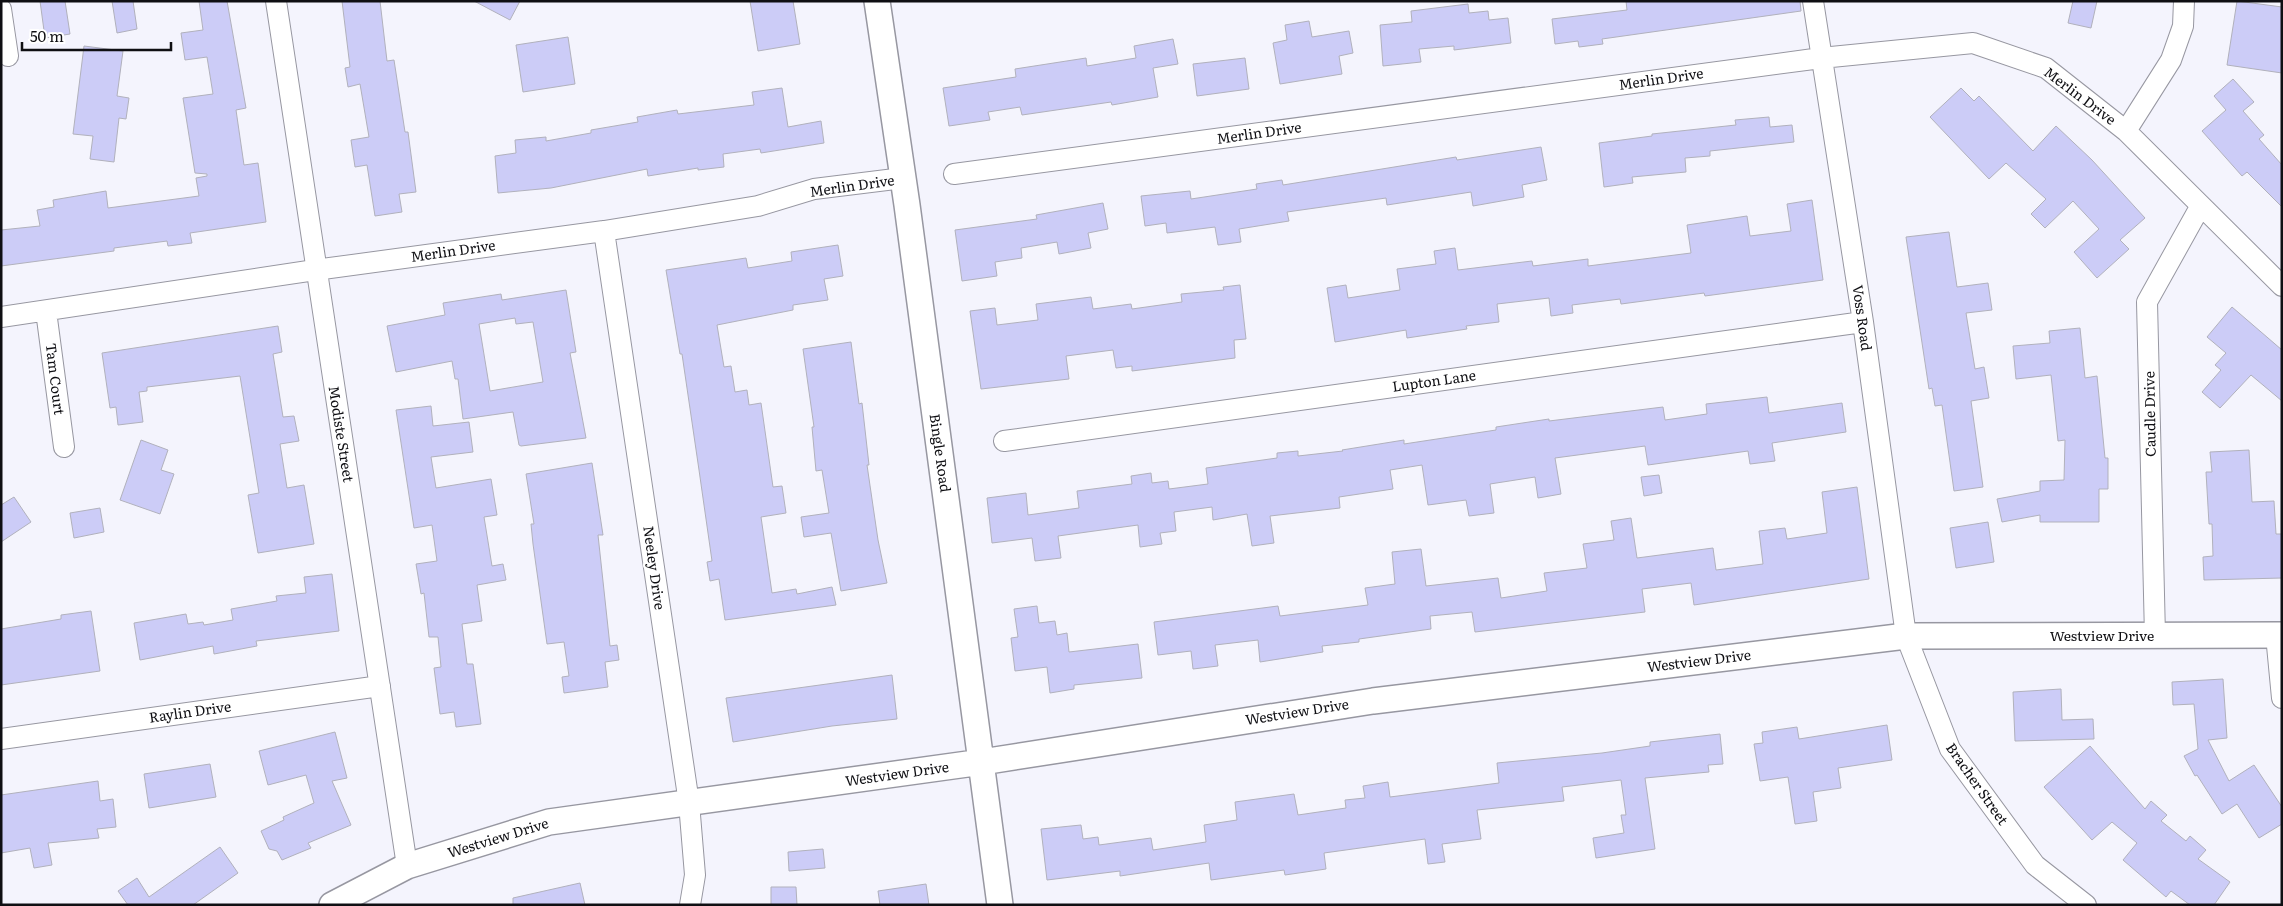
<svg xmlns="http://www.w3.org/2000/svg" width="2283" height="906" font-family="Literata,serif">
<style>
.building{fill:#ccccf7;stroke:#b1b1bc;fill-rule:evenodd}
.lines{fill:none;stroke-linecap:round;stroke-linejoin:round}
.minor-casing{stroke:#9797a1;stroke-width:22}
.major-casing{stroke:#9797a1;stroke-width:28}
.minor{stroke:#fff;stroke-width:20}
.major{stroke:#fff;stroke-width:25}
.labels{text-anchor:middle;stroke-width:4.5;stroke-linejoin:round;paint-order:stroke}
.street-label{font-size:14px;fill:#0f0f13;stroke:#fff}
</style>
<rect width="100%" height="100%" fill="#f4f4fd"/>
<path class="building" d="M40 1H65L70 34 45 38Z
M112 1H133L137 29 117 33Z
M199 1H227L246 108 236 110 244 165 258 163 266 222 190 233 192 243 168 246 167 241 114 248V251L1 266V230L40 226 37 210 54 207 53 200 106 191 108 208 199 196 196 178 207 176V174L195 173 183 98 213 94 207 57 185 60 181 33 203 30Z
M342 1H380L387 61 394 60 405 132H408L416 192 399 194 402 212 375 216 367 165 355 167 351 140 369 137 360 84 348 87 345 68 350 67Z
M474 1H520L510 20Z
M750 1H793L800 44 758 51Z
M1626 1H1800L1801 11 1602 39 1603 44 1579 47 1578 41 1555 44 1552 19 1627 10Z
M2073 1H2097L2091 28 2068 23Z
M2237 1 2282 7V73L2227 65Z
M1468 4 1469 13 1488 11 1489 20 1508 18 1511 43 1454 50V46L1419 49 1421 62 1383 66 1380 25 1412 22 1411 11Z
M1309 21 1312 37 1349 31 1353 53 1339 56 1342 74 1280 84 1273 43 1287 40 1285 25Z
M568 37 575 84 523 92 516 45Z
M1173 39 1178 64 1153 68 1158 97 1112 105 1111 102 1022 115 1020 107 988 112 990 120 949 126 943 88 1016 77 1015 69 1086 58 1087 66 1136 58 1134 46Z
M84 46 123 51 117 96 129 98 126 119 119 118 114 162 90 159 93 136 73 134Z
M1245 58 1249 89 1197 96 1193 64Z
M2233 79 2254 102 2243 111 2264 135 2259 139 2282 165V207L2247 172 2242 176 2202 131 2226 110 2214 96Z
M782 88 788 127 821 121 824 143 761 153 760 149 723 154 724 167 698 170V168L648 176 647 169 551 188 498 193 495 156 516 153 515 140 546 137V141L591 133V130L638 122 637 117 677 110 678 114 754 105 752 92Z
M1961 88 1974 101 1979 96 2033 151 2056 126 2092 160 2145 218 2120 240 2129 249 2097 278 2074 252 2099 229 2073 201 2045 228 2031 214 2046 199 2006 163 1989 179 1930 117Z
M1769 117 1770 127 1792 125 1794 142 1710 151V156L1685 158 1686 172 1632 177 1633 183 1604 187 1599 143 1652 136V134L1736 125 1735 120Z
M1541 147 1547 180 1522 185 1524 197 1473 206 1471 192 1387 205 1386 198 1287 212 1289 221 1239 229 1241 242 1218 245 1215 227 1167 233 1166 223 1145 226 1141 196 1190 191 1191 199 1257 189 1256 184 1282 180 1283 185 1456 157 1457 160Z
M1812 200 1823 280 1705 296 1704 293 1621 304 1620 299 1572 305 1573 313 1551 316 1549 298 1497 304 1499 322 1466 326 1467 329 1407 338 1406 330 1335 342 1327 288 1346 285 1348 298 1400 290 1397 269 1436 264 1434 251 1455 248 1458 270 1532 261 1533 266 1588 259V266L1691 253 1687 225 1747 216 1750 236 1791 231 1787 204Z
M1103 203 1108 229 1088 233 1091 248 1059 254 1057 242 1021 248 1022 258 995 262 997 276 962 281 955 230 1037 219 1036 215Z
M1949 232 1957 287 1988 283 1992 310 1966 313 1975 369 1984 367 1989 398 1971 401 1983 487 1954 491 1942 405 1935 406 1932 388 1929 389 1906 237Z
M838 245 843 276 824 279 828 300 793 305V310L717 325 724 367 731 366 735 392 747 390 749 405 761 403 773 487 782 486 786 513 761 517 772 593 796 589 797 594 832 587 836 605 725 620 719 579 710 581 707 562 712 561 699 470 682 354H680L666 270 746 258 748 268 792 261 791 252Z
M1240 285 1246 339 1234 340 1235 358 1132 371V366L1116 368 1113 350 1066 356 1069 379 981 389 970 311 995 308 997 325 1038 320 1036 304 1091 297 1093 309 1131 304 1132 309 1182 302 1181 294 1224 290 1223 287Z
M566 290 576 352 570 353 586 438 521 446 519 445 513 412 463 419 458 379H455L452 361 396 372 387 326 445 315 443 303 501 294 502 300ZM515 318 516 324 533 322 543 382 490 391 479 324Z
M2232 307 2282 350V401L2251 375 2220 408 2202 392 2221 370 2215 365 2226 353 2207 337Z
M278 326 282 352 273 354 283 417 294 416 299 441 280 444 287 488 304 485 314 544 258 553 248 495 259 493 240 376 147 387V391L139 392 143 422 118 425 116 407 110 408 102 353Z
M2080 328 2085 378 2097 376 2105 458H2108V489H2099V522H2040V515L2002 522 1997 499 2040 491V481L2064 480 2065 440 2058 441 2051 375 2016 379 2013 346 2050 343 2049 331Z
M851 342 859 404 862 403 869 465H867L878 540 887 583 841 591 831 533 804 537 801 517 829 513 822 470 816 471 812 427H814L803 349Z
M1767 397 1769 413 1842 403 1846 432 1772 443 1775 461 1750 464 1748 451 1648 465 1645 446 1555 458 1561 494 1538 498 1535 477 1490 484 1494 513 1469 516 1466 500 1428 505 1422 465 1390 470 1393 489 1339 497 1340 508 1270 516 1274 543 1252 546 1247 514 1213 520 1212 507 1174 512 1176 531 1160 533 1162 544 1140 547 1138 525 1058 536 1061 558 1035 561 1032 538 992 543 987 498 1026 493 1028 515 1079 508 1077 491 1132 484 1131 476 1151 473 1152 483 1168 481 1169 489 1208 484 1206 468 1277 458V453L1298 451V456L1343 451 1342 450 1404 440V444L1496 430V427L1549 419V421L1663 407 1665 420 1707 414 1706 404Z
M431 406 433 426 469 422 473 452 431 457 436 488 491 479 497 515 484 517 492 566 503 564 506 580 477 585 482 621 462 624 467 664H473L481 724 456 727 454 712 440 714 434 668 441 667 438 637H429L424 593 421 594 416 564 437 561 432 525 414 528 396 410Z
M141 440 168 450 161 470 174 474 160 514 120 500Z
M2249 450 2252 502 2274 501 2276 534H2282V578L2204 580 2203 557 2213 556 2212 524H2209L2206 472H2212L2210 452Z
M592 463 603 535H598L610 646 617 645 619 660 605 662 608 687 564 693 562 677 569 676 564 642 547 644 533 544 531 524H534L526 474Z
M1659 475 1662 493 1644 496 1641 477Z
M1857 487 1869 579 1694 605 1691 583 1642 589 1645 612 1475 632 1472 612 1430 616 1431 629 1359 639V642L1322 646 1323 652 1260 662 1258 640 1215 645 1218 666 1193 669 1191 651 1158 655 1154 622 1278 606 1280 616 1368 605 1365 588 1395 584 1392 552 1421 549 1426 586 1498 578 1501 598 1547 591 1544 573 1587 568 1583 544 1614 540 1611 521 1631 518 1637 558 1713 548 1716 570 1763 564 1759 531 1785 528 1787 539 1827 533 1822 492Z
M14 497 31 522 1 542V505Z
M100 508 104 532 74 538 70 513Z
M1988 522 1994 562 1956 568 1950 528Z
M332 574 339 631 256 641 257 646 214 654 213 646 140 660 134 623 186 614 188 624 203 622 204 625 233 620 231 609 277 601 276 596 306 593 304 577Z
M1037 606 1039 623 1055 621 1057 635 1067 633 1069 652 1138 644 1142 678 1074 685V689L1050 693 1047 667 1015 671 1011 638 1018 637 1014 609Z
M91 611 100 671 1 685V629L61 619V615Z
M892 675 897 719 832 726 733 742 726 698Z
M2223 679 2227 738 2208 740 2229 781 2254 765 2282 807V824L2259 838 2237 804 2222 814 2197 775 2195 776 2184 756 2198 749 2194 704 2173 705 2172 682Z
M2061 689 2062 720 2093 719 2094 739 2015 741 2013 692Z
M1887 725 1892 760 1838 768 1841 788 1813 792 1817 821 1795 824 1788 777 1760 781 1754 744 1763 743 1762 732 1797 727 1799 739Z
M335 732 347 778 332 781 351 825 308 843 311 848 282 860 277 851 269 849 261 831 284 820 283 817 314 803 306 775 268 785 259 751Z
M1720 734 1723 764 1708 765 1709 772 1645 778 1655 849 1596 858 1593 838 1624 833 1621 815H1626L1621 780 1562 787 1564 801 1477 810 1481 839 1442 844 1445 862 1428 864 1425 839 1324 853 1326 869 1285 875 1284 870 1211 880 1209 863 1120 876V871L1047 880 1041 829 1081 825 1083 839 1098 837 1099 845 1151 838 1153 850 1206 842 1204 825 1237 820 1235 802 1294 794 1298 815 1346 808 1345 800 1365 798 1363 786 1388 782 1390 797 1499 783 1497 763 1602 753 1650 746V742Z
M2090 746 2145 809 2151 801 2167 815 2161 821 2186 841 2190 836 2206 850 2198 859 2230 882 2214 905H2190L2171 891 2166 897 2123 860 2137 843 2112 822 2092 840 2044 787Z
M210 764 216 797 149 808 144 774Z
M98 781 100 801 113 799 116 827 97 829 99 838 48 843 52 865 34 868 30 848 1 853V795Z
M220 847 238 873 193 905H128L118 891 137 878 149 897Z
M823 849 825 868 789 871 788 852Z
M580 883 585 905H513V898Z
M926 884 929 905H880L878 891Z
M771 887H796L797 905H771Z"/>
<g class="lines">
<g class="minor-casing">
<path id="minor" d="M276 1 407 866
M1813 1 1863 322 1906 636 1950 749 2035 865 2086 905
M1 9 8 56
M2126 131 2171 60 2183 26 2184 1
M954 174 1821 58 1973 43 2046 68 2126 131 2282 286
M604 231 689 803 695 875 690 905
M46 311 64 447
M1 317 315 270 604 231 758 206 814 189 903 178
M1004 441 1863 322
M2276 635 2282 698
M2155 636 2147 302 2200 207
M1 739 380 686"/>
</g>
<g class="major-casing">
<path id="major" d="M877 1 907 205 1000 905
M332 905 407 866 549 822 982 762 1373 701 1906 636 2282 635"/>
</g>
<use href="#minor" class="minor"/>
<use href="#major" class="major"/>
</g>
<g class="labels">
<g class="street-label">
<text transform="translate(1661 79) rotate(-8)" y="5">Merlin Drive</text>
<text transform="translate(2080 96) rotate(37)" y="5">Merlin Drive</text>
<text transform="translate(1259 133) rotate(-8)" y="5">Merlin Drive</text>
<text transform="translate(852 186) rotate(-8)" y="5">Merlin Drive</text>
<text transform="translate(453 251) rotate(-8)" y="5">Merlin Drive</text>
<text transform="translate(1862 318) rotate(82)" y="5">Voss Road</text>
<text transform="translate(55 379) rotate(83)" y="5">Tam Court</text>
<text transform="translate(1434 381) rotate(-8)" y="5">Lupton Lane</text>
<text transform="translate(2150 414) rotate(-91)" y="5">Caudle Drive</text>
<text transform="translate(341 434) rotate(81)" y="5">Modiste Street</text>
<text transform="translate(940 453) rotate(82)" y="5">Bingle Road</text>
<text transform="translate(654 568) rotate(82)" y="5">Neeley Drive</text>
<text x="2102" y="641">Westview Drive</text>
<text transform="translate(1699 661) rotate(-7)" y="5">Westview Drive</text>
<text transform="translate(190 712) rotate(-8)" y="5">Raylin Drive</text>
<text transform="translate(1297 712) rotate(-9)" y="5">Westview Drive</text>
<text transform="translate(897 774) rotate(-8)" y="5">Westview Drive</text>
<text transform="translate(1977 784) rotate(55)" y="5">Bracher Street</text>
<text transform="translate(498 838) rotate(-17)" y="5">Westview Drive</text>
</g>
</g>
<rect width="2283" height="906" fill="none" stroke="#0f0f13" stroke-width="5"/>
<path d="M22 42v8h149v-8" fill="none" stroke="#0f0f13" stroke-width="2.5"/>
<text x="30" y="42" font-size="15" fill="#0f0f13" stroke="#ffffff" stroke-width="4" paint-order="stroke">50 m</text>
</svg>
